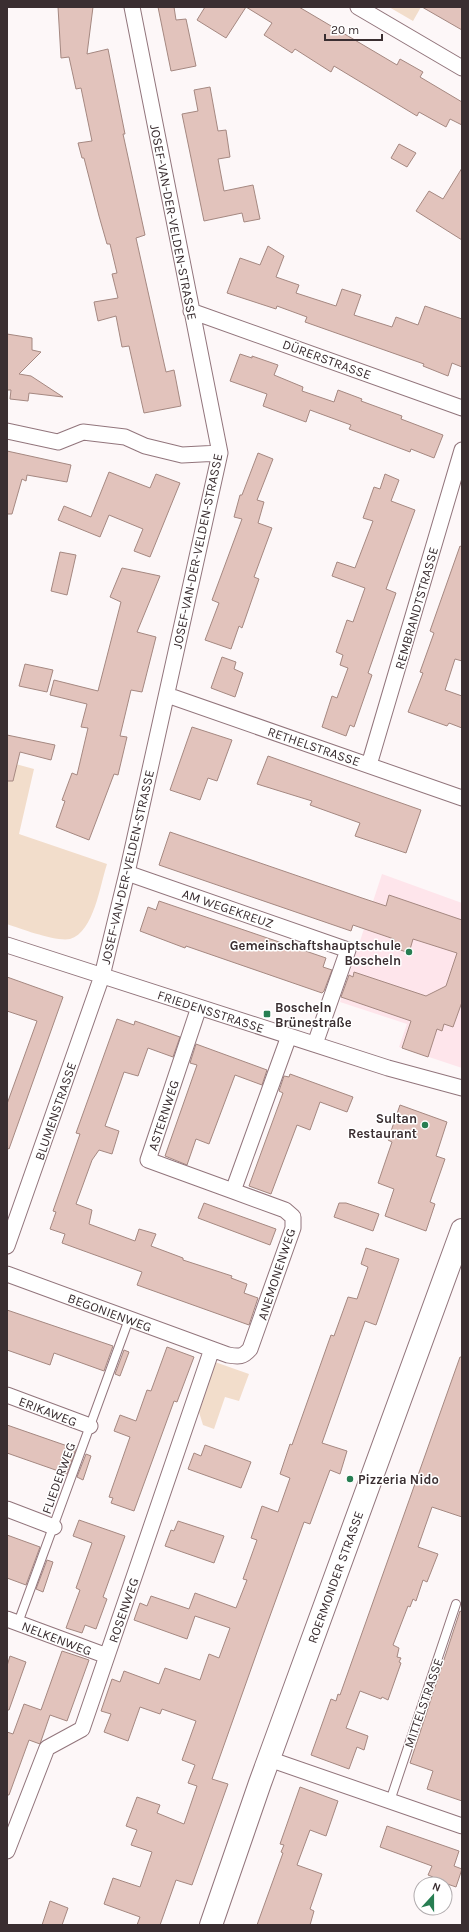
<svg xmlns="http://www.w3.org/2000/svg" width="469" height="1932" font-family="Karla,sans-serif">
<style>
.built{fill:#fee5eb}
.green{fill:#f2ddcb}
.building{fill:#e2c3bc;stroke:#a58881}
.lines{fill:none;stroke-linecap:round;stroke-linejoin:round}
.lane-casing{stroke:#92757c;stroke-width:10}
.street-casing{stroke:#92757c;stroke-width:17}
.secondary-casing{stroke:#92757c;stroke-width:24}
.lane{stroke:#fff;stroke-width:8}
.street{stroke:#fff;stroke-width:15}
.secondary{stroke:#fff;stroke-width:22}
.poi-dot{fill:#277e52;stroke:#fff;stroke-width:1.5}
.labels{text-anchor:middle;stroke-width:3;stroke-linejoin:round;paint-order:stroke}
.street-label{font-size:13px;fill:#3a2e31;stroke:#fff}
.poi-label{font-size:13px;font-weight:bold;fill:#3a2e31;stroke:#fff;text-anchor:end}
</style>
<rect width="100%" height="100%" fill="#fdf7f8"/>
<path class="built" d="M382 874 462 903V1068L399 1047 407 1024 340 1002Z"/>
<path class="green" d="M389 7H421L413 21Z
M12 763 34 769 19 834 107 864C100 885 94 932 70 939 57 942 21 929 7 924V782Z
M215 1362 249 1374 239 1401 225 1397 214 1429 203 1425 198 1409Z"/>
<path class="building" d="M58 7H93L87 54 108 49 125 134H123L145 235 136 238 166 372 174 370 181 406 144 413 129 346 122 347 116 316 98 321 94 302 118 298 112 274 117 273 110 244H107L99 216 84 158H82L78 143 92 141 81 88 76 89 69 57 61 58Z
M158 7H174L176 20 186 19 196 66 171 71Z
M205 7H299L397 65 400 59 423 72 420 77 462 102V125L450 119 446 127 419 112 417 116 334 66 331 72 295 49 292 53 264 35 272 23 246 7 226 38 197 20Z
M422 7H462V30Z
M210 87 218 131 226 130 230 157 218 159 224 191 253 185 260 219 244 222 242 213 204 221 182 114 198 111 194 90Z
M399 144 416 153 407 167 391 158Z
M462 168V240L416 211 429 191 443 199Z
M268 246 284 256 276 277 299 285 296 293 336 306 342 289 361 295 354 315 392 327 396 317 418 325 425 306 462 319V367L452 363 448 376 423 366 424 364 305 322 307 317 277 306 276 309 227 293 240 258 260 265Z
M7 334 32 338V350L41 352 19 374 31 376 63 397 29 393 28 401 10 399 11 390H7Z
M240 354 252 358V356L278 365 274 375 303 387 302 391 334 402 338 390 362 399 361 401 402 416 401 419 443 435 434 458 411 449 410 452 349 429 351 425 310 410 306 422 263 406 267 394 230 381Z
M7 451 71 465 67 482 27 475 26 481 22 479 12 514H7Z
M258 453 273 459 257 500 264 502 258 523 272 528 254 577 259 579 242 628 239 626 231 649 205 640 219 603 212 600 242 519 234 517 240 495H242Z
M109 472 150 488 156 474 180 483 150 557 134 551 143 529 109 515 100 537 58 520 64 506 91 517Z
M385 474 399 480 391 501 415 510 386 589 396 593 368 673 372 675 354 727 350 725 346 736 322 727 332 696 337 698 348 668 340 665 343 655 336 652 347 620 353 622 365 588 332 576 337 562 355 568 373 521 363 518 374 487 380 489Z
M460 546 462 547V661L455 659 445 690 462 696V728L449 723 447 726 408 712 423 673 420 672 434 633 430 631Z
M60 552 76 555 67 595 51 591Z
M122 568 160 576 137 632 156 637 142 692 131 690 120 736 127 737 118 775 114 774 89 840 56 827 65 801 62 800 72 773 77 775 88 728 81 727 87 704 50 695 54 680 98 691 121 602 110 597Z
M222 657 236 662 234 669 243 673 235 697 211 688Z
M25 664 53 670 47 692 19 686Z
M192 727 232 740 217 781 208 778 200 800 170 790Z
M7 735 55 745 51 760 20 752 13 781H7Z
M268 756 421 810 406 853 355 836 360 823 310 805 312 801 257 784Z
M170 832 362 898 386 906 389 895 462 920V1002L453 1027 444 1024 442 1031 437 1029 428 1057 402 1048 411 1021 341 997 349 975 353 977 354 972 426 996 446 986 457 953 413 939 409 953 392 947 394 939 353 925 351 931 159 865Z
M159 901 326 958 323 967 332 970 324 991 322 993 186 946 185 948 140 931 148 907 156 910Z
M7 977 63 997 9 1149 7 1148V1104L37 1021 7 1011Z
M117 1019 134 1025 135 1021 180 1037 173 1057 148 1048 138 1076 124 1072 105 1126 119 1131 112 1154 99 1150 92 1160 76 1204 92 1210 89 1224 135 1241 139 1229 156 1234 151 1246 183 1258V1260L232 1276 231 1278 247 1284 244 1293 258 1298 249 1325 137 1285 142 1272 62 1243 65 1234 50 1229 56 1212 53 1211 80 1134 76 1133Z
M196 1044 267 1070 262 1085 235 1075 209 1144 196 1139 187 1165 165 1156 197 1065 190 1063Z
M290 1074 353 1097 347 1112 320 1102 310 1130 297 1125 271 1194 249 1186 283 1093 279 1091 284 1076 289 1077Z
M400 1105 447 1122 436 1156 445 1159 430 1202 435 1204 426 1231 385 1216 394 1189 378 1183 392 1142 388 1140Z
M204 1203 276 1229 270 1245 198 1218Z
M339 1203H346L379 1214 373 1231 334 1217Z
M366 1248 399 1259 376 1325 365 1321 322 1443 347 1451 340 1474 330 1470 310 1524 304 1522 262 1638 212 1779 228 1784 192 1885 176 1880 160 1925H137L140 1917 104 1904 113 1878 140 1887 152 1852 131 1845 137 1830 126 1826 137 1797 160 1805 157 1813 184 1824 197 1786 188 1783 195 1765 182 1760 196 1721 162 1709 160 1714 140 1707 128 1741 104 1732 111 1714 101 1711 112 1679 120 1682 124 1671 159 1684 165 1668 200 1680 209 1654 219 1658 230 1628 195 1616 187 1639 134 1620 140 1603 147 1606 151 1596 189 1609 195 1593 236 1608 247 1580 243 1579 257 1540 251 1538 262 1506 278 1512 290 1478 280 1474 290 1444 292 1445 331 1335 334 1336 348 1297 357 1299 368 1267 361 1264Z
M7 1310 113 1346 104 1371 54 1353 50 1365 7 1350Z
M167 1347 194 1357 177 1402 174 1401 134 1511 111 1503 113 1498 109 1497 130 1437 114 1431 120 1415 136 1421 147 1390 151 1391Z
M124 1350 129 1352 120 1376 115 1374Z
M460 1357H462V1517L432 1507 418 1547 438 1554 427 1582 423 1580 416 1601 413 1599 410 1607 408 1606 393 1645 399 1648 397 1657 401 1658 399 1662 401 1663 388 1700 382 1697 381 1699 360 1691 346 1728 368 1736 364 1750 357 1747 349 1769 311 1755 331 1699 336 1701 338 1694 340 1695Z
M7 1425 76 1449 67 1474 7 1453Z
M205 1445 251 1462 241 1488 188 1469 194 1453 201 1456Z
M86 1454 91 1456 83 1480 77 1477Z
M79 1520 125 1536 103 1597 107 1599 96 1629 85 1625 82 1633 66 1628 80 1590 76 1588 92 1543 73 1536Z
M178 1521 224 1536 214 1563 165 1546 171 1530 174 1531Z
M7 1535 40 1547 26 1585 7 1578Z
M47 1560 53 1562 43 1592 36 1589Z
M460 1611 462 1612V1801L427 1789 433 1771 410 1763Z
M62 1651 89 1660 67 1721 50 1715 40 1744 29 1740 9 1795H7V1732L13 1734 24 1704 41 1710Z
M10 1656 26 1662 9 1710H7V1666Z
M300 1787 338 1801 326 1836 310 1830 297 1865 322 1874 310 1909 314 1911 310 1925H257L283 1853 281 1852 284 1845 280 1844Z
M387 1826 459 1851 454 1866 462 1869 456 1887 433 1879V1877L428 1875 432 1866 380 1847Z
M50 1901 68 1908 62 1925H42Z"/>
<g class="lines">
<g class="lane-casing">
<path id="lane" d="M18 1623 129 1319
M390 1801 456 1604"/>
</g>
<g class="street-casing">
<path id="street" d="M358 7 462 68
M191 311 462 408
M7 431 58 442 83 432 125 437 145 446 182 455 220 453
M167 695 462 798
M369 765 462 450
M127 873 348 950 315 1044
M7 945 388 1068 462 1088
M199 1007 148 1160 233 1191
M7 1246 102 976 127 873 220 453 132 7
M7 1274 228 1355C239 1357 243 1357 250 1349L293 1228V1217L285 1210 233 1191 289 1036
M7 1395 90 1426
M7 1509 54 1527
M7 1619 107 1656
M269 1759 462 1826
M7 1851 47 1748 82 1729 212 1349"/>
</g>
<g class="secondary-casing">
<path id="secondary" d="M211 1925 260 1783 462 1230"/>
</g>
<use href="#lane" class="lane"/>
<use href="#street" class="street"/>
<use href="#secondary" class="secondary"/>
</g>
<g class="poi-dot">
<circle cx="409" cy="952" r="4"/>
<rect x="263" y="1010" width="8" height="8" rx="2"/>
<circle cx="425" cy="1125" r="4"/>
<circle cx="350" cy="1479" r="4"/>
</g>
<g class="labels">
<g class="street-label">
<text transform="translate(174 222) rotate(79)" y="5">JOSEF-VAN-DER-VELDEN-STRASSE</text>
<text transform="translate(327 359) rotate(20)" y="5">DÜRERSTRASSE</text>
<text transform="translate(197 551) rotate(-78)" y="5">JOSEF-VAN-DER-VELDEN-STRASSE</text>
<text transform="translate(416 608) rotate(-74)" y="5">REMBRANDTSTRASSE</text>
<text transform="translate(314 746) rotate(19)" y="5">RETHELSTRASSE</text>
<text transform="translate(127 867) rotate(-77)" y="5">JOSEF-VAN-DER-VELDEN-STRASSE</text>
<text transform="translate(228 908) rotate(19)" y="5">AM WEGEKREUZ</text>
<text transform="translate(211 1011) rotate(18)" y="5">FRIEDENSSTRASSE</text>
<text transform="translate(55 1111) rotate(-71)" y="5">BLUMENSTRASSE</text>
<text transform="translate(163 1115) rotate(-72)" y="5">ASTERNWEG</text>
<text transform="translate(276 1274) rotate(-72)" y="5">ANEMONENWEG</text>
<text transform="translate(110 1312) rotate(20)" y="5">BEGONIENWEG</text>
<text transform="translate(48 1411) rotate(21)" y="5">ERIKAWEG</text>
<text transform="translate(58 1478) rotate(-70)" y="5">FLIEDERWEG</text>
<text transform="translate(335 1577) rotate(-70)" y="5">ROERMONDER STRASSE</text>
<text transform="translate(123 1610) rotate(-71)" y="5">ROSENWEG</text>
<text transform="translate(57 1638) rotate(21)" y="5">NELKENWEG</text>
<text transform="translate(423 1703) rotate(-71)" y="5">MITTELSTRASSE</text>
</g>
<g class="poi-label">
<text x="401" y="950">Gemeinschaftshauptschule<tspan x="401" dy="15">Boscheln</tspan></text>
<text x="275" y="1012" text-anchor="start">Boscheln<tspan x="275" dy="15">Brünestraße</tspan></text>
<text x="417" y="1123">Sultan<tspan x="417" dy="15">Restaurant</tspan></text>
<text x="358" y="1484" text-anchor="start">Pizzeria Nido</text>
</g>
</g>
<rect width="469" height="1932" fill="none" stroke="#3a2e31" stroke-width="16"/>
<g transform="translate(433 1896) rotate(21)"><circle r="19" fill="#ffffff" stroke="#b0abad"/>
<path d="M0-3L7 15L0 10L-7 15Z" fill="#277e52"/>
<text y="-6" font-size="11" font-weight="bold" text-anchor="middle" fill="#3a2e31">N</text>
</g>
<path d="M325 34v6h57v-6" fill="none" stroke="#3a2e31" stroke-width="2"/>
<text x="331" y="34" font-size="12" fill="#3a2e31" stroke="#ffffff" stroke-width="3" paint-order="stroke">20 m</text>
</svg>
